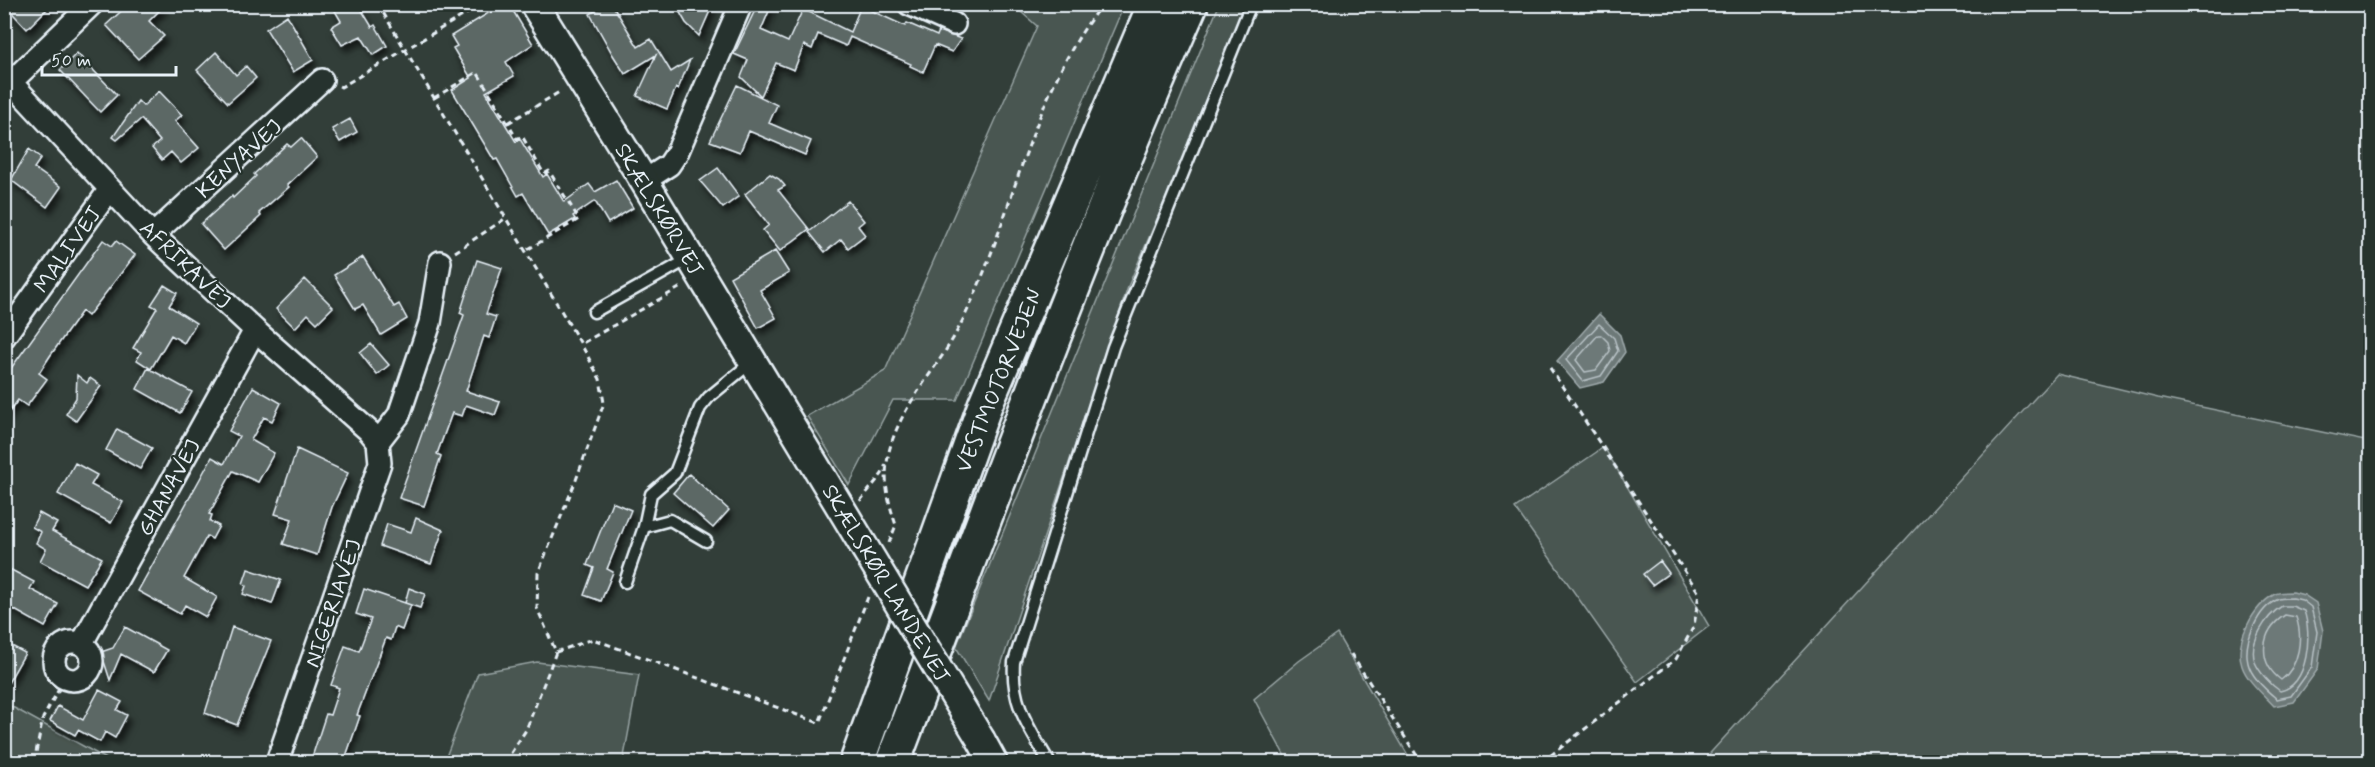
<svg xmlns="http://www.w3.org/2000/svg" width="2375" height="767" font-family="Mynerve,sans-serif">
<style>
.green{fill:#495651;stroke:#98a4a4;stroke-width:1.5}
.water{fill:#6d7978;stroke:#9ea9ab;stroke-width:1.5}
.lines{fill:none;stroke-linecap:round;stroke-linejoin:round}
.shore{stroke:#b7c1c5;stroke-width:1.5}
.building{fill:#5c6865;stroke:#e8f1f8;stroke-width:1.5;filter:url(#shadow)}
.service-casing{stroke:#e8f1f8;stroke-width:15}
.minor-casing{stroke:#e8f1f8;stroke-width:26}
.tertiary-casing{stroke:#e8f1f8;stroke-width:32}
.motorway-casing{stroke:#e8f1f8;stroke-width:38}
.path{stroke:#e8f1f8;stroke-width:3;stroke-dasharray:6 4.5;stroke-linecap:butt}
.service{stroke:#26332d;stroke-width:10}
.minor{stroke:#26332d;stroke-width:21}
.tertiary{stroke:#26332d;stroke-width:27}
.motorway{stroke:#26332d;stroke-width:33}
.tertiary-bridge-casing{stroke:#e8f1f8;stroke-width:32;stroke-linecap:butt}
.tertiary-bridge{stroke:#26332d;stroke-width:27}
.labels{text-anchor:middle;stroke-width:4.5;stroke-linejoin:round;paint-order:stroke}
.street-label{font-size:22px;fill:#e8f1f8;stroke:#26332d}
</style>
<defs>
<filter id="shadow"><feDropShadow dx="3.5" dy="6" stdDeviation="3" flood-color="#0009"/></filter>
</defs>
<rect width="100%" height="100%" fill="#323e39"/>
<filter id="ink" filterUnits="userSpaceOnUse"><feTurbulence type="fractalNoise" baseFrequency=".0167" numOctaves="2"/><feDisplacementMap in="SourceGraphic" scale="12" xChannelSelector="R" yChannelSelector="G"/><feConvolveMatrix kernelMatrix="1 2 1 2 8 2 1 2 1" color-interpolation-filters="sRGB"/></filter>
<g filter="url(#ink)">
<path class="green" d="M1013 5H1124L957 400H893L849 485 807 416 885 371 1037 26Z
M1219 5H1249L1129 284 989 701 956 647Z
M2057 374 2158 398 2370 442V762H1702Z
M1604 447 1709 626 1637 682 1515 508Z
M1337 634 1412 762H1288L1254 699 1299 661Z
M537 662 639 675 623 762H444L478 673Z
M5 703 112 762H5Z"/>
<path class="water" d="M1599 314 1620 335 1625 352 1604 382 1580 388 1557 361Z
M2293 592 2304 595 2316 603 2323 631 2318 669 2294 702 2274 706C2264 695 2247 681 2242 666 2234 642 2253 606 2275 594 2280 592 2287 592 2293 592Z"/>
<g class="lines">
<path class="shore" d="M1599 324 1614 338 1618 351 1601 376 1583 381 1566 360Z
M1598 335H1601L1608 342 1610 351 1596 370 1585 372 1576 360Z
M2293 598 2302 600 2311 607 2317 632 2312 667 2291 696 2277 699C2267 691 2251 676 2248 663 2243 642 2258 607 2279 599 2283 598 2289 598 2293 598Z
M2282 606H2292L2304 611C2312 633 2309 685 2280 691 2271 685 2259 672 2255 662 2248 643 2266 616 2282 606Z
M2285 615 2296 617C2303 637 2300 666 2281 680 2257 662 2260 631 2285 615Z"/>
</g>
<path class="building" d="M4 4H52L27 29Z
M129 4H166L149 21 164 36 138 59 106 25Z
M331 4H358L372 27 375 25 387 46 373 55 361 36 342 45 331 27 341 21Z
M503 4H509L533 44 506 62 514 76 486 92 516 142 520 139 543 177 547 174 564 202 589 184 595 192 616 180 633 208 608 223 595 201 573 216 575 219 548 235 523 193 518 196 497 159 494 160 452 90 471 78 453 48 457 46 451 36Z
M606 4H612L638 47 651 39 671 72 690 60 678 89 676 88 667 109 637 96 656 55 625 74 613 55 590 14Z
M675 4H713L699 36 686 23Z
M758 4H772L761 30 788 42 803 9 850 32 861 6 905 26 907 23 937 36 939 31 961 39 952 52 935 45 923 72 910 66 911 64 850 37 846 46 818 34 812 49 804 45 794 70 776 63 761 96 741 77 748 60 734 54Z
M287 15 313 60 293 72 266 29Z
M216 52 236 75 246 66 256 78 228 103 197 70Z
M77 53 117 95 100 112 60 70Z
M737 85 777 105 769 123 811 141 805 155 749 131 740 152 710 141Z
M159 91 182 115 175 121 199 148 181 163 171 152 162 160 152 148 160 141 141 119 117 140 113 137 138 101 143 106Z
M350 119 357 132 340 142 332 129Z
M301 138 317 157 287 185 289 187 259 213 261 216 224 250 201 224 232 196 233 198 256 176 254 174 287 144 291 147Z
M29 149 41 158 34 168 61 187 47 207 11 180Z
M718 168 739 196 723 208 700 181Z
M770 174 779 179 785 186 778 190 809 229 780 251 763 230 769 225 745 194Z
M848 201 864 221 858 226 865 235 848 248 841 239 825 252 809 232Z
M103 240 112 246 116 241 135 255 88 316 82 311 50 356 39 373 47 379 27 406 18 400 4 419V378Z
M775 251 789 273 760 290 776 318 758 328 730 277Z
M363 257 394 307 399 304 407 319 381 335 363 305 355 309 334 275Z
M477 260 502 268 486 314 496 317 489 338 484 336 466 391 500 402 495 415 466 405 462 416 452 413 437 454 441 456 424 506 399 498 464 315 460 313Z
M305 279 333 307 317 323 308 314 295 328 276 309Z
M164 285 177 293 169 306 196 323 184 343 171 335 151 369 137 360 141 352 133 348 157 308 151 305Z
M371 344 389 365 377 375 360 353Z
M148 368 192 392 180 413 137 389Z
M77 375 87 383 90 378 101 386 76 421 66 414 76 398Z
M253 387 281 403 272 421 264 417 251 440 274 453 258 482 233 471 209 514 212 515 210 521 219 526 212 539 207 536 184 578 217 597 206 617 185 605 180 614 138 591 212 457 224 464 239 436 229 431Z
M117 429 152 448 140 469 106 450Z
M297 449 348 473 332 507 317 555 283 544 292 519 275 514Z
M75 463 97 475 91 485 123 502 111 523 58 494Z
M689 474 729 510 713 528 673 493Z
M612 502 631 510 607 569 613 572 601 601 584 595 594 568 587 565Z
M39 513 57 523 52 531 102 558 85 585 40 561 46 549 36 543 41 532 32 527Z
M416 518 443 530 431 564 380 546 387 524 411 532Z
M1660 561 1669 573 1652 585 1643 574Z
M4 566 34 582 30 589 58 604 45 627 4 604 10 591 4 588Z
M248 569 281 580 272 604 243 594 246 586 243 584Z
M409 588 425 594 420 608 405 603Z
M364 589 411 605 402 630 395 627 391 640 386 638 357 715 360 716 344 762H327L312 757 326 714 330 715 339 688 331 685 345 646 359 651 371 619 356 614Z
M125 627 167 650 154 672 121 654 110 680 101 652 113 648Z
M232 627 271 641 237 725 205 713Z
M4 642 25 653 4 690Z
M99 690 122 702 117 710 127 715 115 738 105 732 100 742 78 730 75 735 50 721 58 706 83 720Z"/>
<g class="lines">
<g class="service-casing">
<path id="service" d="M594 312 690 258
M644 527 670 520 706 541
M625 582 644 527 651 494 675 473 700 408 709 397 753 361
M1049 762C1029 727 1011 705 1014 662L1113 347 1251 4"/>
</g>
<g class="minor-casing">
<path id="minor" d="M909 4 954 24
M4 75 153 235 255 330 369 431 378 442 380 463 277 762
M11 82 92 4
M644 181 669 165 677 153 741 4
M153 235 322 80
M4 337 110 189
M378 442 399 415 430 323 440 262
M54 661a19 19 0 1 1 38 0a19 19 0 1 1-38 0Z
M82 643 255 330"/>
</g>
<g class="tertiary-casing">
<path id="tertiary" d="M534 4 644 181 865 548
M981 740 993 762"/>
</g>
<g class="motorway-casing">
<path id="motorway" d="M857 762 985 405 1155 4
M893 762C989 509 1081 252 1191 4"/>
</g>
<path class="path" d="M378 4 581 344 681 287
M339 86 341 87 483 4
M434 98 477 72 517 139 522 136 544 174 549 171 579 219 525 251
M508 123 561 91
M455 252 506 218
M860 501 882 474 886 464
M889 543 896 525C889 505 884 484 887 463 893 415 932 376 955 335 1013 228 1025 103 1102 4
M556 652 593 639 819 723 868 597
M1351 654 1421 762
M4 759 17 762
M34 762 43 718 65 678
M505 762 526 730 556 652 537 608 538 573 576 480 604 403 600 379 581 344
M1542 762 1676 659 1694 626 1699 593 1548 365"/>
<use href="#service" class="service"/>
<use href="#minor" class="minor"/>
<use href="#tertiary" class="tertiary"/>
<use href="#motorway" class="motorway"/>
<g class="tertiary-bridge-casing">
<path id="tertiary-bridge" d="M865 548 981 740"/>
</g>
<use href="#tertiary-bridge" class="tertiary-bridge"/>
</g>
</g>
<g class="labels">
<g class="street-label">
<text transform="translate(238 158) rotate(-42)" y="8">KENYAVEJ</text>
<text transform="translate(660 209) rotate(59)" y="8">SKÆLSKØRVEJ</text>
<text transform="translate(67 249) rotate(-55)" y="8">MALIVEJ</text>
<text transform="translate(186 264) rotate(44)" y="8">AFRIKAVEJ</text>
<text transform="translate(998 380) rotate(-68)" y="8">VESTMOTORVEJEN</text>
<text transform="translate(168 487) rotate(-61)" y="8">GHANAVEJ</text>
<text transform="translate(887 583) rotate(59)" y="8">SKÆLSKØR LANDEVEJ</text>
<text transform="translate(332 603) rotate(-71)" y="8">NIGERIAVEJ</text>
</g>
</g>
<rect width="2375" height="767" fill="none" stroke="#26332d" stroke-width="24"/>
<rect x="12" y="12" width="2351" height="743" fill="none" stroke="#e8f1f8" stroke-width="2" filter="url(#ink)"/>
<path d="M42 66v9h134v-9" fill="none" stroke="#e8f1f8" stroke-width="3"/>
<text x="51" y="66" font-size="18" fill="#e8f1f8" stroke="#26332d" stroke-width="4.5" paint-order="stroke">50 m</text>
</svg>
